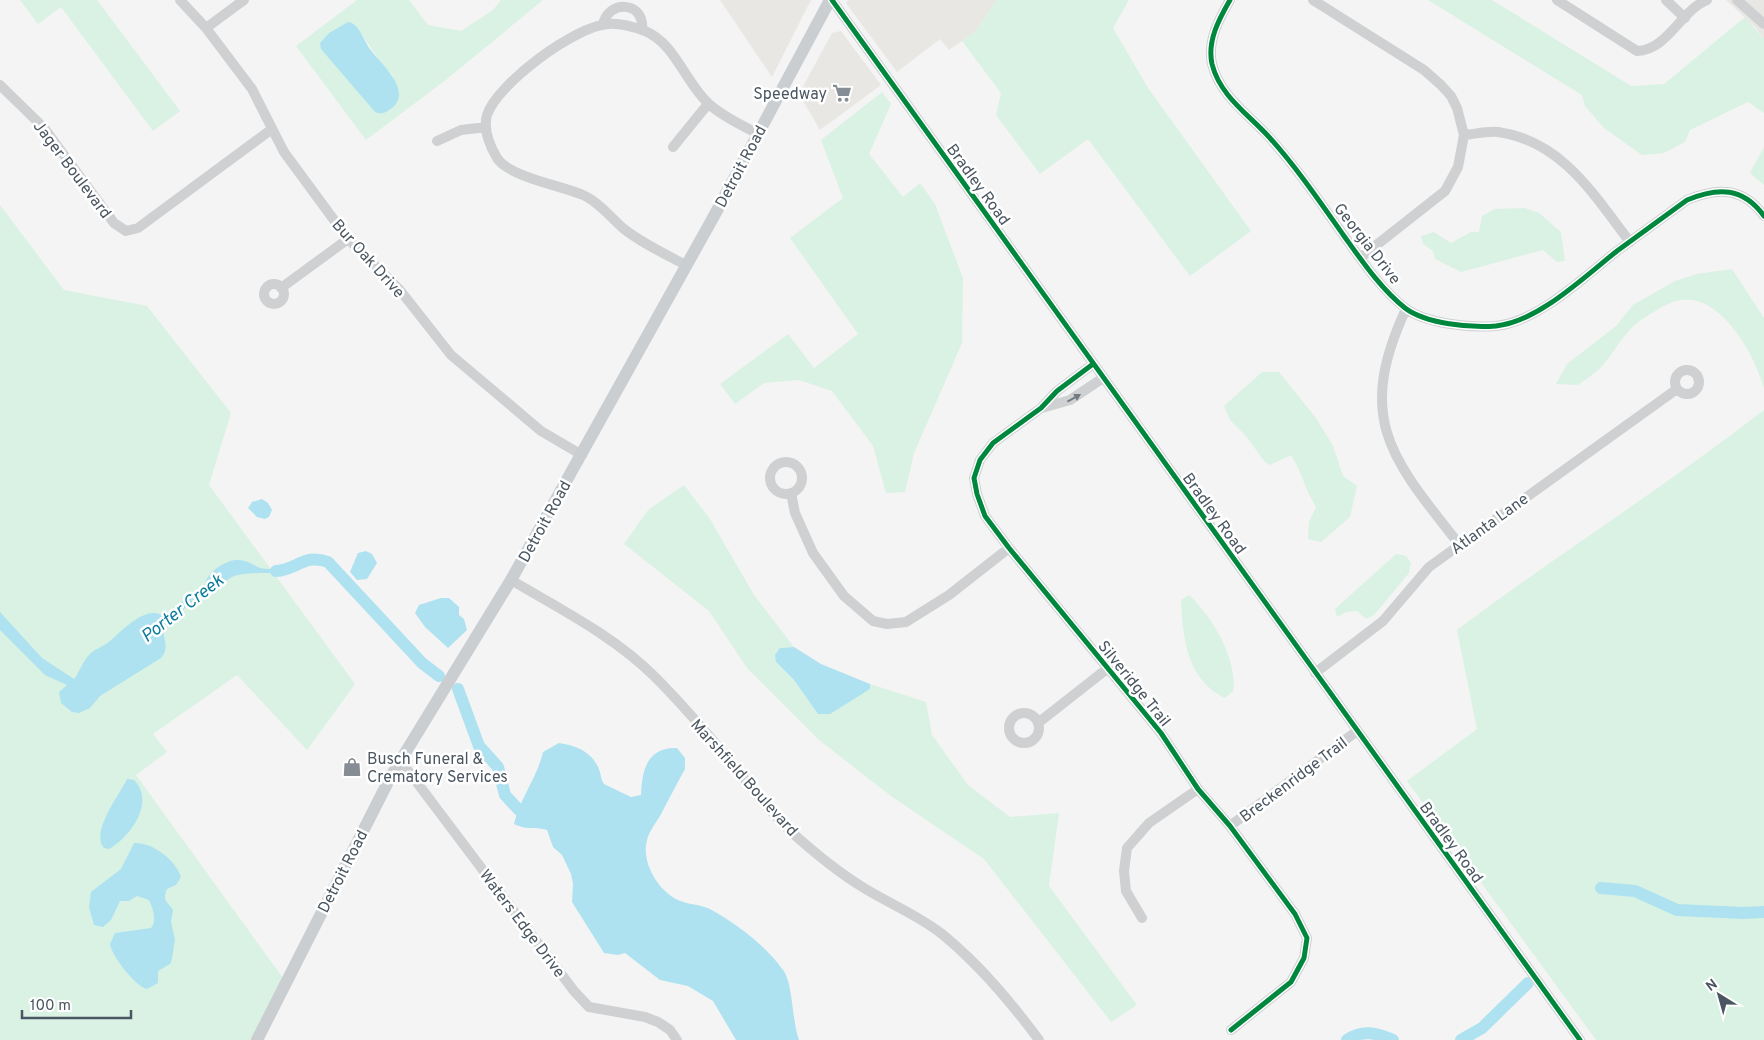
<svg xmlns="http://www.w3.org/2000/svg" width="1764" height="1040" font-family="Overpass,sans-serif">
<style>
.commercial{fill:#e8e7e3}
.green{fill:#d9f2e3;fill-rule:evenodd}
.water{fill:#aee2f0}
.lines{fill:none;stroke-linecap:round;stroke-linejoin:round}
.river{stroke:#aee2f0;stroke-width:12}
.minor{stroke:#ced0d2;stroke-width:10}
.major{stroke:#caced1;stroke-width:12}
.cycleway-casing{stroke:#fff;stroke-width:8}
.cycleway{stroke:#00873e;stroke-width:5}
.oneway{fill:#727b83}
.labels{text-anchor:middle;stroke-width:5;stroke-linejoin:round;paint-order:stroke}
.poi-label{font-size:16px;fill:#4a5661;stroke:#fff;text-anchor:end}
.street-label{font-size:16px;fill:#4a5661;stroke:#fff}
.water-label{font-size:18px;font-style:italic;fill:#0c7c9b;stroke:#fff}
</style>
<rect width="100%" height="100%" fill="#f4f4f4"/>
<path class="commercial" d="M720 0H811L772 77Z
M848 0H997L975 32 949 50 940 39 897 72 846 3Z
M1726 0H1764V39L1755 27Z
M841 31 881 85 820 130 799 94 832 33Z"/>
<path class="green" d="M20 0H97L180 111 153 131 61 7 38 24Z
M357 0H409L428 25 461 31 493 10 501 0H543L447 79 366 140 296 46ZM357 27 383 66 393 75 375 112 352 83Z
M997 0H1129L1113 28 1148 88 1251 231 1190 276 1088 139 1040 174 996 115 1001 93 962 41 975 32Z
M1428 0H1492L1631 86 1664 84 1745 17 1764 39V113L1748 102 1690 130 1685 142 1664 153 1642 155 1604 128 1585 106 1582 95Z
M882 92 891 104 869 154 903 197 920 183 935 204 963 278 962 343 914 453 905 492 886 493 873 446 832 391 799 380 764 383 735 404 720 384 788 334 814 368 858 334 790 238 843 198 821 140Z
M1764 147V185L1750 173Z
M0 205 64 290 147 306 231 413 209 485 355 684 307 750 237 675 153 734 167 752 136 775 283 978 251 1040H0Z
M1525 208 1539 213 1561 232 1565 261 1557 262 1543 250 1461 272 1435 259 1433 251 1423 244 1421 236 1434 232 1451 243 1471 232H1479L1482 216 1495 209Z
M1732 269 1764 318V388C1755 355 1719 289 1676 301 1667 303 1643 318 1636 324 1622 335 1614 353 1602 366 1596 373 1586 379 1578 385L1556 384 1567 364 1616 326 1633 305 1675 281 1697 274Z
M1262 372H1279L1316 418 1333 446 1343 476 1357 486 1350 517 1321 542 1308 539 1309 522 1316 507C1305 490 1302 472 1291 455L1270 465 1264 461 1246 436 1230 420 1224 406Z
M1764 410V1040H1596L1407 781 1477 729 1457 630C1558 554 1665 487 1764 410Z
M684 485 710 519 754 595 794 647 780 648 776 662 794 680 818 714 870 689V684L926 702 932 735 968 785 1010 817 1059 813 1049 886 1137 1005 1111 1022 984 859 891 796 819 740 747 668 709 611 624 544 648 510Z
M1396 554 1406 556 1411 563 1409 573 1374 615 1366 619 1357 611 1347 612 1337 617 1335 609Z
M1189 595C1212 616 1238 660 1233 691L1225 698C1186 679 1183 638 1181 600Z"/>
<path class="water" d="M348 22C359 23 364 41 370 49 381 64 416 93 389 110 384 114 380 114 375 112L321 49 320 43 329 33Z
M262 499 268 503 272 510 269 517 265 519 257 517 248 508 252 502Z
M366 551 372 554 377 563 367 579 357 580 350 572 358 553Z
M235 560C246 560 248 562 258 567 265 571 283 568 290 565L292 572 286 574C275 573 245 572 234 576 226 580 219 587 210 588L164 625C161 637 171 647 161 658L100 696 90 708 79 713 72 712 61 703 59 692 67 685 45 675 0 630V612L42 658 74 679C78 675 82 663 88 656 94 649 103 647 110 641 122 631 146 604 163 616L205 584C208 572 223 562 235 560Z
M441 598H449L459 607V615L464 619 467 630 448 648 425 627 415 613 419 605Z
M794 647 821 664 870 684V689L830 714H818L794 680 776 662 775 655 780 648Z
M559 743C574 745 590 751 597 765 601 771 600 778 604 784L631 797 641 795C642 770 647 747 677 748L685 758V769C676 785 668 801 660 816 655 824 649 832 647 840 641 861 657 890 678 900 688 905 700 904 710 909 737 924 765 945 783 970 793 982 792 1022 799 1040H736L713 1001 688 986 660 980 625 953 618 955 604 953 572 902 573 884 571 874 562 855 553 847 547 830C532 826 529 831 514 824 520 798 537 778 543 752Z
M127 779 134 780C156 802 130 837 109 849L104 848C90 832 120 794 127 779Z
M134 843C152 842 175 859 181 877L176 885 167 889C162 901 167 901 173 910L171 922 175 940 172 959 170 964 158 971V983L147 989C136 987 111 955 110 944L115 933 151 928C157 921 153 908 149 900L137 896 129 901H120L111 920 103 927 94 925 89 907 91 892 121 869Z"/>
<g class="lines">
<path class="river" d="M276 571C297 570 304 553 328 562L422 663 439 676
M458 689 479 746 498 767 505 795 519 810H535
M1601 888 1635 891 1677 910 1743 913 1764 912
M1347 1040C1363 1029 1376 1033 1393 1040
M1461 1040 1482 1028 1528 983"/>
<path class="minor" d="M180 0 206 28 252 89 284 152 348 239 399 289 451 355 541 431 582 455
M832 0 1580 1040
M1230 0C1219 19 1207 41 1212 64 1220 96 1248 114 1269 137 1297 168 1320 202 1344 236 1362 261 1381 289 1405 308 1426 324 1471 328 1496 326 1538 322 1585 276 1617 251 1640 234 1664 217 1687 200 1718 187 1743 187 1764 216
M1313 0 1424 70 1441 85 1451 96 1457 108 1464 135 1458 167 1445 191 1360 258
M1557 0 1637 51C1668 50 1681 10 1707 0
M1666 0 1685 18
M1737 0 1764 24
M603 25C607 0 645 0 642 30
M206 28 244 0
M0 85 44 128 114 223 126 231 138 228 272 129
M1464 135C1475 134 1487 131 1498 132 1562 141 1594 195 1630 242
M437 141 461 130 486 127
M673 147 708 104
M686 265C665 254 643 244 624 229 611 218 599 202 583 195 563 186 509 177 497 158 490 146 483 129 487 115 497 84 575 26 608 24 619 23 634 27 645 31 675 43 686 84 709 104 723 117 742 125 758 134
M264 294a10 10 0 1 1 20 0a10 10 0 1 1-20 0Z
M281 288 348 239
M1406 309C1355 419 1391 458 1459 544
M1093 364 1057 391 1041 408 993 443 980 460 974 478 977 494 985 516 1009 548 1161 733 1198 789 1230 826 1295 914 1307 938 1304 958 1291 982 1231 1030
M1675 382a12 12 0 1 1 24 0a12 12 0 1 1-24 0Z
M1042 408 1070 400 1103 378
M770 478a16 16 0 1 1 32 0a16 16 0 1 1-32 0Z
M791 493 795 513 813 553 844 596 873 621 887 624 906 622 949 595 1009 548
M511 580C560 609 614 636 655 677 685 707 713 740 740 773 755 792 770 811 787 828 811 850 836 871 864 888 890 904 918 915 942 934 980 965 1010 1001 1039 1040
M1315 673 1383 621 1429 567 1677 389
M1009 728a15 15 0 1 1 30 0a15 15 0 1 1-30 0Z
M1038 723 1108 668
M400 760 574 991 589 1007 645 1017 658 1022 670 1030 677 1040
M1230 826 1357 731
M1142 918 1126 891 1124 871 1127 848 1149 823 1198 789"/>
<path class="major" d="M257 1040 391 776 511 580 714 216 830 0"/>
<g class="cycleway-casing">
<path id="cycleway" d="M832 0 1580 1040
M1230 0C1219 19 1207 41 1212 64 1220 96 1248 114 1269 137 1297 168 1320 202 1344 236 1362 261 1381 289 1405 308 1426 324 1471 328 1496 326 1538 322 1585 276 1617 251 1640 234 1664 217 1687 200 1718 187 1743 187 1764 216
M1093 364 1057 391 1041 408 993 443 980 460 974 478 977 494 985 516 1009 548 1161 733 1198 789 1230 826 1295 914 1307 938 1304 958 1291 982 1231 1030"/>
</g>
<use href="#cycleway" class="cycleway"/>
</g>
<defs><path id="oneway-solid" d="M-6-.8H1V-3.2L6.5 0L1 3.2V.8H-6Z" transform="scale(1.25)"/></defs>
<use class="oneway" href="#oneway-solid" transform="translate(1074 398) rotate(-29)"/>
<defs>
<g id="supermarket-bare" transform="scale(1.5)"><path d="M-6-5.5h2.5l.6 2H6L4.5 2H-2.5L-4.4-4H-6ZM-1.5 3.2a1.3 1.3 0 1 0 .1 0ZM3 3.2a1.3 1.3 0 1 0 .1 0Z" fill="#868d94" stroke="#fff" stroke-width="2.5" paint-order="stroke"/></g>
<g id="shop-bare" transform="scale(1.5)"><path d="M-5-2.5h2.3a2.7 3.5 0 0 1 5.4 0H5L5.5 6h-11ZM-1.5-2.5h3a1.5 2.3 0 0 0-3 0Z" fill="#868d94" stroke="#fff" stroke-width="2.5" paint-order="stroke"/></g>
</defs>
<g fill-rule="evenodd">
<use href="#supermarket-bare" x="842" y="93"/>
<use href="#shop-bare" x="352" y="767"/>
</g>
<g class="labels">
<g class="poi-label">
<text x="827" y="99">Speedway</text>
<text x="367" y="764" text-anchor="start">Busch Funeral &amp;<tspan x="367" dy="18">Crematory Services</tspan></text>
</g>
<g class="street-label">
<text transform="translate(740 166) rotate(-62)" y="6">Detroit Road</text>
<text transform="translate(73 169) rotate(53)" y="6">Jager Boulevard</text>
<text transform="translate(979 184) rotate(54)" y="6">Bradley Road</text>
<text transform="translate(1368 243) rotate(52)" y="6">Georgia Drive</text>
<text transform="translate(369 258) rotate(48)" y="6">Bur Oak Drive</text>
<text transform="translate(1215 513) rotate(54)" y="6">Bradley Road</text>
<text transform="translate(544 521) rotate(-61)" y="6">Detroit Road</text>
<text transform="translate(1489 523) rotate(-36)" y="6">Atlanta Lane</text>
<text transform="translate(1135 683) rotate(51)" y="6">Silveridge Trail</text>
<text transform="translate(745 777) rotate(48)" y="6">Marshfield Boulevard</text>
<text transform="translate(1293 779) rotate(-37)" y="6">Breckenridge Trail</text>
<text transform="translate(1452 842) rotate(54)" y="6">Bradley Road</text>
<text transform="translate(342 871) rotate(-63)" y="6">Detroit Road</text>
<text transform="translate(523 923) rotate(53)" y="6">Waters Edge Drive</text>
</g>
<g class="water-label">
<text transform="translate(182 608) rotate(-38)" y="6">Porter Creek</text>
</g>
</g>
<g transform="translate(1719 995) rotate(323)" stroke="#ffffff" stroke-width="4" paint-order="stroke">
<path d="M0-4L9 19L0 12L-9 19Z" fill="#4a5661"/>
<text y="-8" font-size="14" font-weight="bold" text-anchor="middle" fill="#4a5661">N</text>
</g>
<path d="M22 1010v8h109v-8" fill="none" stroke="#4a5661" stroke-width="2.5"/>
<text x="30" y="1010" font-size="15" fill="#4a5661" stroke="#ffffff" stroke-width="4" paint-order="stroke">100 m</text>
</svg>
